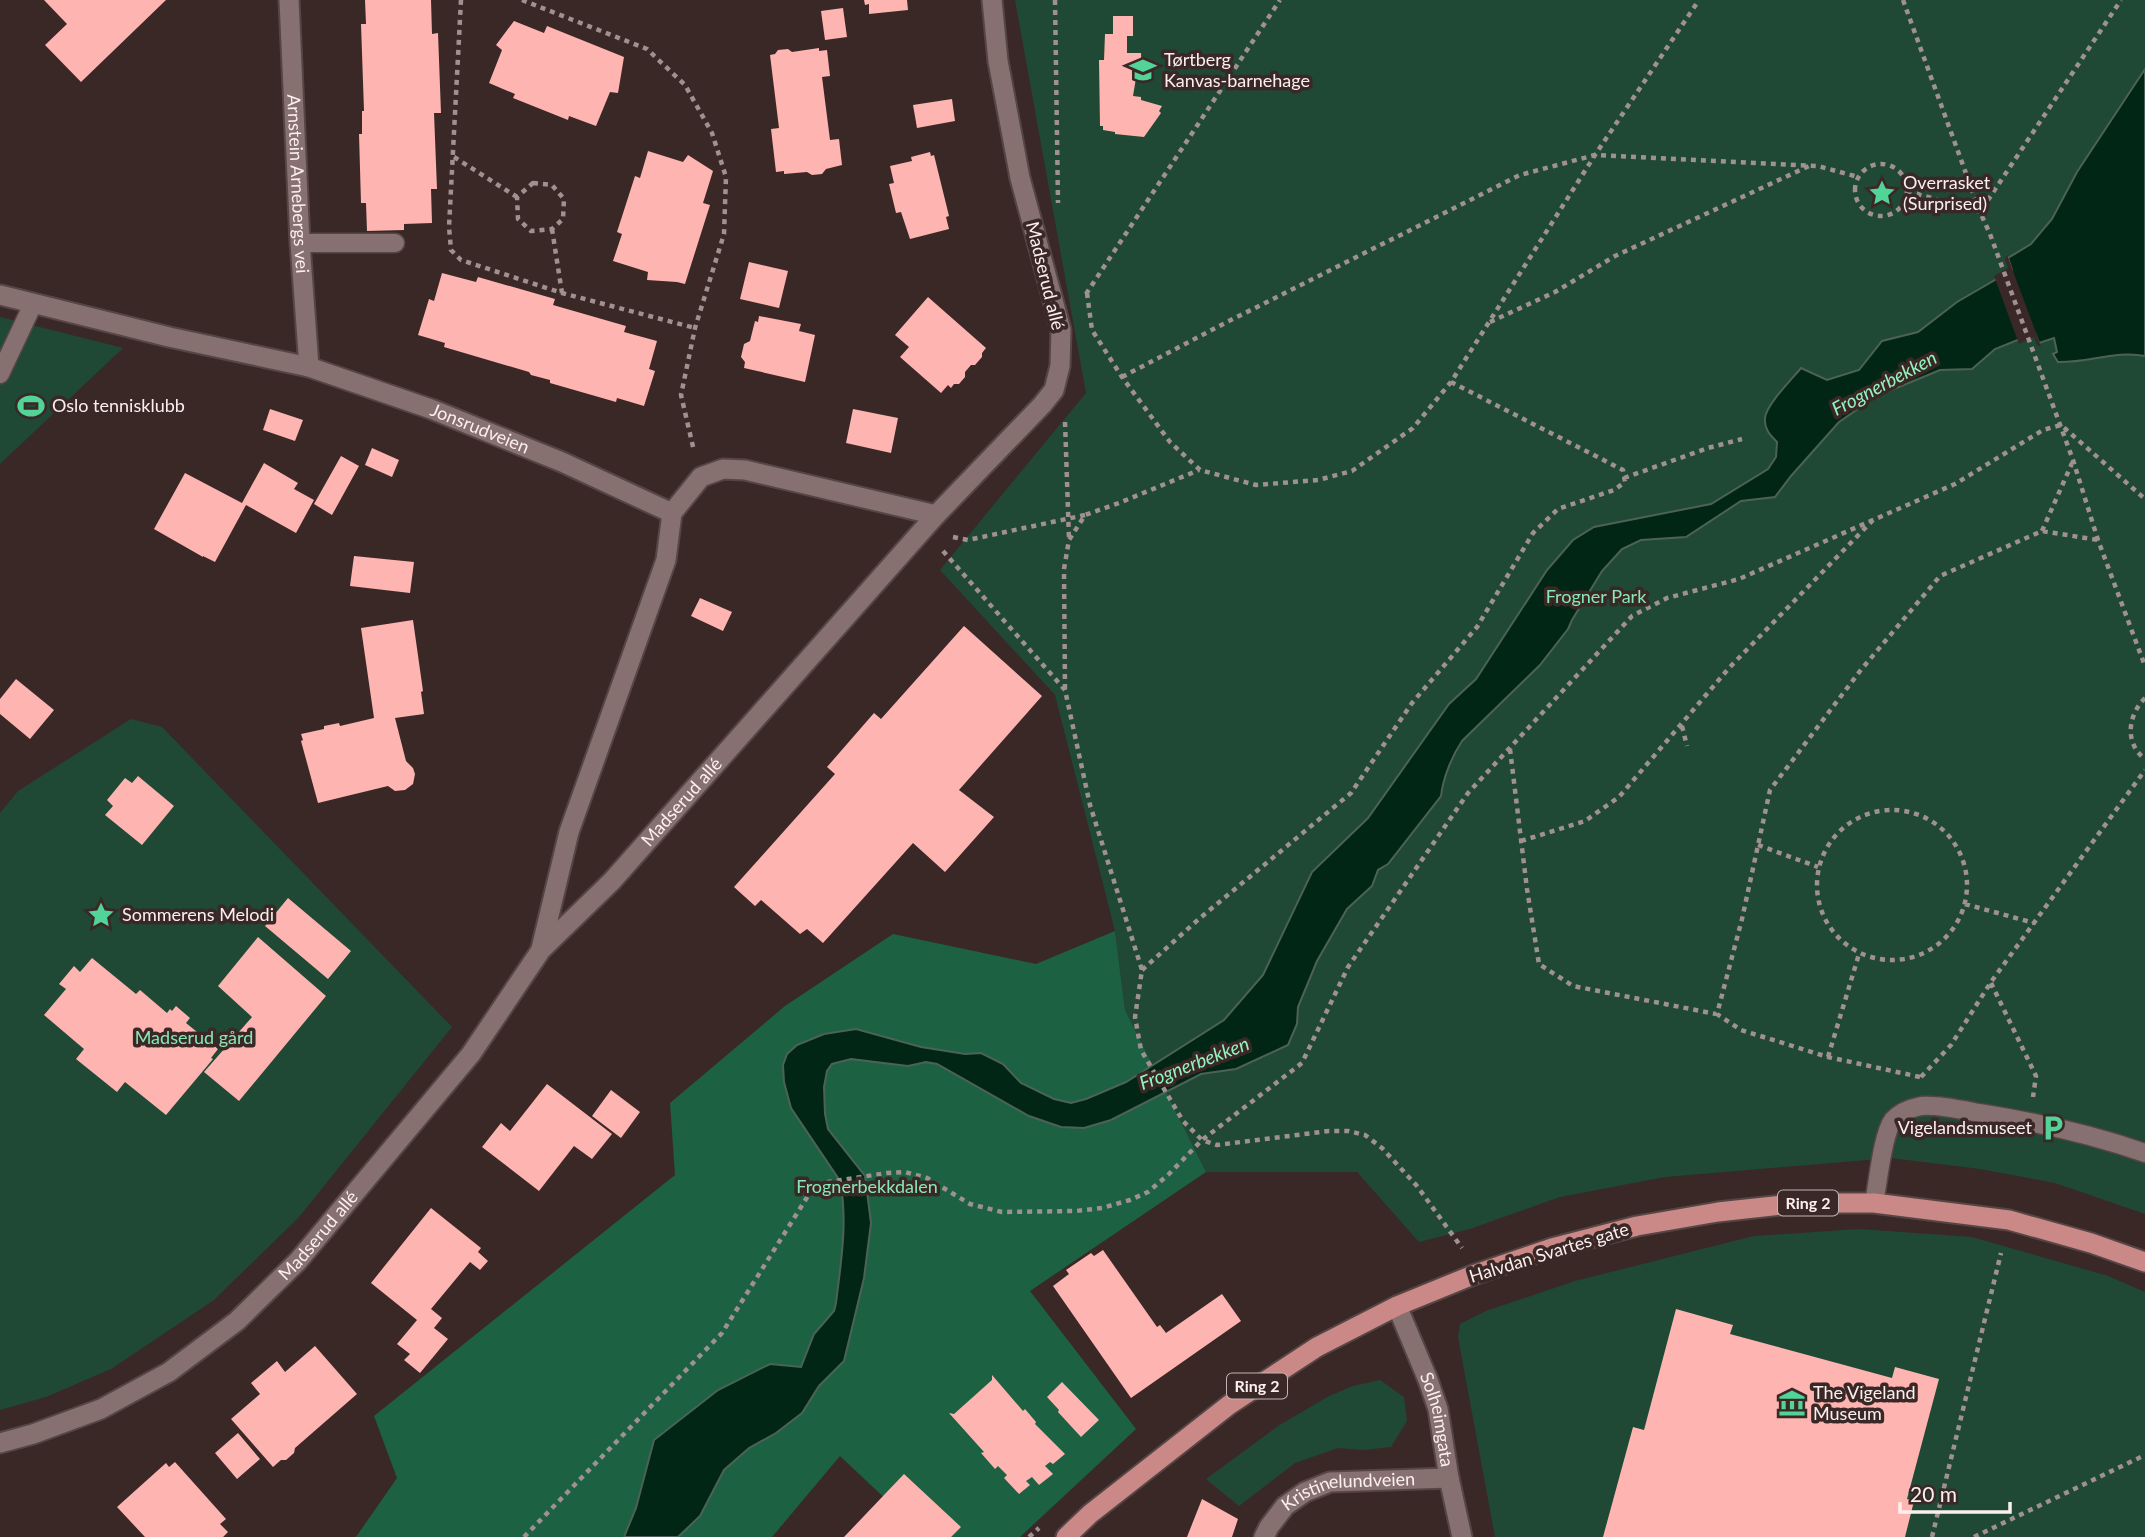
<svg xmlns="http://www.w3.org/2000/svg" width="2145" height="1537" font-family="Lato,sans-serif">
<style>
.green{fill:#1f4934}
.forest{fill:#1c6242}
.water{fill:#022616;stroke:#4d6257;stroke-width:2}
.pier{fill:#3a2827}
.building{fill:#feb4b1}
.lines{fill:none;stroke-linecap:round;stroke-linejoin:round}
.service-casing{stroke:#554645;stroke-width:21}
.minor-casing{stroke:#554645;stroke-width:23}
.primary-casing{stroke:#554645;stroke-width:23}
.path{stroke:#a09190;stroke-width:4.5;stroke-dasharray:5 5;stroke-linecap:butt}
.service{stroke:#877170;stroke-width:18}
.minor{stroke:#877170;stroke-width:19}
.primary{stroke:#ca8886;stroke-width:19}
.labels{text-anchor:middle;stroke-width:7;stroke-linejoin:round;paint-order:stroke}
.shield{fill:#3a2827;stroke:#c1b3b2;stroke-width:2}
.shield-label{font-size:16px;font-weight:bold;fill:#fbefee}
.poi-label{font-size:18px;fill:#fbefee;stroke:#3a2827;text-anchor:start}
.street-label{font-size:18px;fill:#fbefee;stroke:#3a2827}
.park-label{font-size:18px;fill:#87e7b5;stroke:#3a2827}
.water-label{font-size:19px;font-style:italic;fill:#94f4c1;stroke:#3a2827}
</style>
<rect width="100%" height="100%" fill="#3a2827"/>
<path class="green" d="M1015 0H2145V1214L2055 1183 1980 1169 1891 1158 1665 1177 1560 1197 1470 1229 1419 1242 1357 1172H1206L1125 1010 1115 931 1055 695 940 570 1086 393Z
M0 317 123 348 0 464Z
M131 719 162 727 452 1027 299 1217 214 1300 111 1369 46 1397 0 1410V813L18 791Z
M1859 1229 1972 1237 2108 1276 2145 1292V1537H1495L1458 1337 1460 1324 1486 1311 1575 1281 1754 1236Z
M1380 1380 1404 1397 1407 1421 1391 1447 1363 1450 1338 1448 1295 1463 1239 1506 1206 1479 1278 1426 1329 1396 1353 1386Z"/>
<path class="forest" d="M1115 931 1125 1010 1206 1172 1030 1291 1136 1429 1020 1537H926L840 1456 772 1537H356L397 1478 374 1416 675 1175 670 1103 785 1006 893 934 1036 964Z"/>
<path class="water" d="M2145 69V356C2117 350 2087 363 2058 362L2053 354 2057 352 2054 338 2039 343 2035 333 1995 349 1972 369 1940 370 1877 396 1839 422 1791 476 1775 497 1741 501 1686 537 1641 540 1622 549 1602 571 1572 620 1568 629 1540 665 1462 741C1452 756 1443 778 1441 796L1388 864 1378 870 1372 886 1347 909 1317 961 1298 1007 1297 1024 1288 1045 1236 1069 1201 1074 1111 1120 1084 1128 1061 1127 1029 1116 937 1064 926 1062 908 1066 851 1059 832 1064 827 1071 824 1087 825 1114 828 1129 865 1176 871 1223 864 1278 844 1361 819 1386 802 1413 776 1433 749 1448 724 1470 700 1516 678 1537H624L636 1508 654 1440 718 1390 770 1364 801 1367 814 1334 834 1311 836 1303C841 1262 848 1221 840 1181L791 1108 784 1082 783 1065 787 1054 797 1045 824 1034 856 1029 921 1047 965 1054 981 1053 1003 1064 1021 1083 1054 1099 1071 1103 1086 1099 1126 1082 1224 1020 1263 975 1312 872 1368 818 1449 704 1476 679 1547 570 1573 540 1594 527 1711 504 1768 469 1776 457 1777 442C1770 435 1764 429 1765 418 1766 405 1792 379 1801 368L1827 380 1859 370 1882 341 1918 332 1957 302 2012 270 2008 258 2031 244 2052 219 2077 172Z"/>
<path class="pier" d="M2007 255 2036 333 2041 347 2037 345 2034 337 2019 344 1994 276 2008 268 2005 259Z"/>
<path class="building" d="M44 0H166L81 82 45 45 67 24Z
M365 0H431L432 34 438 33 441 113H434L437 189H431L432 223 404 224V230L367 231 366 203H361L359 134H362V111H364L361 24H366Z
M864 0H907L908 10 869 14V4L865 5Z
M843 8 847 37 825 40 821 11Z
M1113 16H1133V36H1127V53H1141L1142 78H1136L1133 96 1141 97V100L1162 106 1159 111 1161 113 1144 137 1115 134V132L1103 130V126H1100L1099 60H1104L1105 34H1113Z
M514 21 544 33 547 26 624 57 618 93 610 92 596 126 569 116 568 120 513 98 515 94 489 83 502 50 496 45Z
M819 48V51L827 50 830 76 822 77 830 140 839 139 842 165 826 169 822 174 812 175 807 172 784 174V171L776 172 771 129 779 128 770 55 775 54 778 50 788 49 792 52Z
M952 99 955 121 917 128 913 105Z
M648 151 683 162 688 155 713 171 703 203 710 205 685 284 677 282 647 280 648 272 613 261 622 234 617 232 635 176 640 178Z
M930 152 931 156 934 155 949 216 946 217 949 229 910 239 901 212 896 213 889 184 894 183 890 166 912 161 911 157Z
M749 262 788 271 779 308 740 299Z
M442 273 476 282 478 277 555 299 553 305 626 326 624 332 657 341 649 369 655 371 644 406 617 398 616 402 550 383V380L531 375 529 372 444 347 445 343 418 335 429 299 434 301Z
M928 297 986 348 982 353V357L975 365H971L965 372V377L959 384H954L951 388 948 385 941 393 900 357 909 347 895 335Z
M759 316 801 324 799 331 815 335 805 382 744 368 745 362 741 357 744 344 750 341 755 321 758 322Z
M270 409 303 420 295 441 263 430Z
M853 409 898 418 891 453 846 443Z
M372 448 399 460 392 477 365 465Z
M341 456 359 466 332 515 314 504Z
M264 463 298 483 294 489 314 500 296 533 246 505 215 562 203 556V557L154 529 185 473 242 503Z
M354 556 414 562 410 593 350 586Z
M700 598 732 612 723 631 691 616Z
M413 620 423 691 421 692 424 714 395 718 406 761 413 768 415 774 413 784 405 790 395 791 388 786 318 803 301 741 303 740 301 734 324 729V726L339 723 340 726 374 718 361 628Z
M964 626 1042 696 959 790 994 817 945 872 913 843 823 943 807 929 800 934 761 900 755 906 734 887 835 774 827 767 874 713 881 719Z
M16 679 54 710 30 739 0 714V699Z
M138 776 174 806 142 845 105 815 113 806 107 800 125 778 132 783Z
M288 898 351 951 328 979 265 926Z
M258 937 326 996 239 1101 204 1072 252 1017 218 986Z
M92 958 136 994 140 990 167 1013 170 1009 172 1011 176 1006 190 1018 186 1023 218 1049 211 1058 213 1059 166 1115 125 1082 117 1092 76 1059 84 1049 44 1015 66 989 59 984 74 966 80 972Z
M547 1084 612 1134 592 1159 574 1146 539 1191 482 1147 501 1123 510 1131Z
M611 1090 640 1112 621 1138 592 1116Z
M431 1208 481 1248 478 1252 488 1261 480 1270 470 1262 431 1309 442 1318 434 1328 448 1339 420 1373 404 1360 410 1354 397 1344 417 1320 371 1283Z
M1103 1250 1157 1327 1160 1325 1166 1333 1222 1294 1241 1321 1131 1398 1053 1286 1069 1274 1066 1270 1091 1253 1094 1256Z
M1676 1309 1733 1325 1730 1334 1892 1378 1895 1367 1939 1379 1907 1499 1914 1501 1905 1537H1603L1633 1427 1644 1430Z
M315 1346 357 1394 295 1448 294 1453 286 1460H281L273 1467 231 1419 260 1394 251 1383 277 1361 285 1372Z
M992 1375 1023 1411 1025 1409 1036 1422 1035 1424 1065 1454 1053 1464 1050 1462 1045 1466 1053 1474 1039 1485 1032 1477 1026 1481 1030 1485 1019 1494 1004 1478 1007 1475 998 1466 995 1469 981 1453 984 1452 949 1413 954 1414 992 1380Z
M1062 1382 1099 1420 1081 1437 1058 1412 1059 1410 1047 1397Z
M238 1433 260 1459 237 1479 215 1453Z
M175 1462 226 1519 220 1524 228 1532 223 1537H145L117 1507 166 1463 169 1467Z
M904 1474 961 1527 951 1537H844Z
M1202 1499 1238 1519 1232 1537H1187Z"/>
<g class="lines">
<g class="service-casing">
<path id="service" d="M300 243H395
M0 374 33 304
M1874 1203C1878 1184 1882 1135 1893 1120 1900 1112 1911 1108 1921 1106 1937 1104 1963 1110 1979 1113 2036 1122 2091 1134 2145 1153"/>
</g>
<g class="minor-casing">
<g id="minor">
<path id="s1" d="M289 0 300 243 309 367"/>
<path id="s2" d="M0 295 169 337 309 367 431 409 562 462 672 513 701 477 723 469 745 470 936 515"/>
<path d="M541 949 569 832 666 560 672 513"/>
<path id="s3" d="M1397 1306 1428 1380 1438 1409 1449 1478 1462 1537"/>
<path id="s4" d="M0 1443 33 1434 101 1409 169 1372 237 1321 298 1261 471 1054 541 950 612 881 936 515 1042 405 1054 390 1060 366 1061 330 1020 178 998 61 992 0"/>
<path id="s5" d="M1264 1537 1269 1527 1285 1506 1305 1492 1330 1482 1449 1478"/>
</g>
</g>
<g class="primary-casing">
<path id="primary" d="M1066 1537 1090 1514 1229 1405 1317 1347 1397 1306 1473 1275 1552 1248 1637 1226 1718 1212 1801 1203H1874L2009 1220 2091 1243 2145 1262"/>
</g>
<path class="path" d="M461 0 449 227 451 250 461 260 562 293 695 328
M522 0 647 49 685 85 712 133 726 177 724 234 695 328 681 395 694 451
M1055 0 1058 203
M1903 0 1980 212 1990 234 2073 460 2098 540 2145 666
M454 157 517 197
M1855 190a26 26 0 1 1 52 0a26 26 0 1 1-52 0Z
M533 183 552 185 564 199 563 219 552 229 531 231 518 219 517 197Z
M1907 191 1980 212 2121 0
M552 229 562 293
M1087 293 1092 330 1122 377 1170 442 1200 470 1256 485 1318 480 1352 471 1413 428 1451 382 1595 155 1699 0
M1086 294 1280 0
M1490 322 1555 292 1615 256 1809 166
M1122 377 1227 322 1520 175 1595 155 1818 166 1858 177
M1065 422 1069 539
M1624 478 1708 448 1742 439
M2042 531 2073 461
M953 537 968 540 1085 515
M943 551 1065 690 1090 805 1142 970 1135 1017 1141 1050 1183 1121 1202 1140 1217 1145 1329 1131H1348L1365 1135 1382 1148 1417 1186 1462 1248
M1065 689 1064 569 1069 540 1085 515 1119 503 1199 470
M2145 698C2128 715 2124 743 2145 759
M1682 726 1687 746
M1510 749 1527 889 1539 964 1573 986 1716 1014
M1817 885a75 75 0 1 1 150 0a75 75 0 1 1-150 0Z
M1521 841 1585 821 1619 797 1729 668 1873 520
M1758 845 1818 867
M1965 904 2034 923
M1142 970 1200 918 1351 793 1412 703 1477 627 1533 533 1558 509 1614 490 1625 482 1623 470 1451 382
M1991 983 2036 1076 2033 1097
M1828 1057 1859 954
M1920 1077 1828 1057 1741 1030 1717 1014 1742 919 1770 790 1860 671 1940 576 2042 531 2098 540
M1921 1077 1951 1045 1991 982 2145 770
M524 1537 722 1333 811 1191 828 1182 887 1173 905 1172 927 1178 970 1204 1002 1212 1076 1211 1102 1208 1130 1200 1148 1192 1168 1175 1202 1140 1302 1063 1348 967 1468 793 1632 616 1667 598 1739 579 1955 484 2043 430 2061 425 2145 499
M1029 1537 1039 1528
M1932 1537 2001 1253
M1974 1537 2145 1455"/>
<use href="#service" class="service"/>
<use href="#minor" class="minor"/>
<use href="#primary" class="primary"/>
</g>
<defs>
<g id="school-bare" transform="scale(2.1)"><path d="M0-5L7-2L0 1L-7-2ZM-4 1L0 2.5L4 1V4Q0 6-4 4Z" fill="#52d397" stroke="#3a2827" stroke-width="2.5" paint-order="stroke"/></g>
<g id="sight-bare" transform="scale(2.1)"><path d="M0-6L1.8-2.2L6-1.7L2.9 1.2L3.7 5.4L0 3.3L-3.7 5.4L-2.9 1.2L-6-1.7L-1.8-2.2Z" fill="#52d397" stroke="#3a2827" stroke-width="2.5" paint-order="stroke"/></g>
<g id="stadium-bare" transform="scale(2.1)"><path d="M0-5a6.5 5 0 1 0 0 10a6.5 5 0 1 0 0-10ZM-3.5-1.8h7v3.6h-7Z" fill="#52d397" stroke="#3a2827" stroke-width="2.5" paint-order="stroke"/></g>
<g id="parking-bare" transform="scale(2.1)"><path d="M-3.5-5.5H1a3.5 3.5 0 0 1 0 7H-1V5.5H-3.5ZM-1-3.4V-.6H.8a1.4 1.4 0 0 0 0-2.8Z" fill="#52d397" stroke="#3a2827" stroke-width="2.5" paint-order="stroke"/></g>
<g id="museum-bare" transform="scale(2.1)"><path d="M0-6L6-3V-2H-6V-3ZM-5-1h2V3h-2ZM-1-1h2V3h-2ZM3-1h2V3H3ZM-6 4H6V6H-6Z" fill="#52d397" stroke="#3a2827" stroke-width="2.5" paint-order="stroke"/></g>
</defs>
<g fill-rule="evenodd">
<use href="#school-bare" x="1143" y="70"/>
<use href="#sight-bare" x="1882" y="193"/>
<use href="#stadium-bare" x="31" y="406"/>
<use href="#sight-bare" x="101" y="915"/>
<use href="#parking-bare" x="2053" y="1128"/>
<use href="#museum-bare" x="1792" y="1403"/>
</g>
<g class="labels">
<g class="shield">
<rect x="1778" y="1190.5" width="60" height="25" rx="5"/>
<rect x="1227" y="1373.5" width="60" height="25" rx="5"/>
</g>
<g class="shield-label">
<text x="1808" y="1209">Ring 2</text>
<text x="1257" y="1392">Ring 2</text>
</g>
<g class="poi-label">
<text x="1164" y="66">Tørtberg<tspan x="1164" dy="21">Kanvas-barnehage</tspan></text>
<text x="1903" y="189">Overrasket<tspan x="1903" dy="21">(Surprised)</tspan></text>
<text x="52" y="412">Oslo tennisklubb</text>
<text x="122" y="921">Sommerens Melodi</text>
<text x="2032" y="1134" text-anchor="end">Vigelandsmuseet</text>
<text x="1813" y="1399">The Vigeland<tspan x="1813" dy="21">Museum</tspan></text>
</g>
<g class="street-label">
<text dy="6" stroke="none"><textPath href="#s1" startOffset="184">Arnstein Arnebergs vei</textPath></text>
<text transform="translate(1045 276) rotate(76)" y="6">Madserud allé</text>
<text dy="6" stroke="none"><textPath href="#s2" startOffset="499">Jonsrudveien</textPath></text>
<text dy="6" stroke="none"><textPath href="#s4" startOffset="954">Madserud allé</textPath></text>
<text dy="6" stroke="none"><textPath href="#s4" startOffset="387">Madserud allé</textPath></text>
<text transform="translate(1549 1253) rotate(-17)" y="6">Halvdan Svartes gate</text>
<text dy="6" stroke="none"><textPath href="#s3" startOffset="121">Solheimgata</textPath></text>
<text dy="6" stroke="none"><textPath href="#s5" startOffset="105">Kristinelundveien</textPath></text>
</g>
<g class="park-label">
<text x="1596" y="603">Frogner Park</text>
<text x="194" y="1044">Madserud gård</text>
<text x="867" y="1193">Frognerbekkdalen</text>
</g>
<g class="water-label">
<text transform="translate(1884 383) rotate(-28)" y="7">Frognerbekken</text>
<text transform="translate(1194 1063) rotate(-21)" y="7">Frognerbekken</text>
</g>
</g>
<path d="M1900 1502v10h110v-10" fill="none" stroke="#fbefee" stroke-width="3.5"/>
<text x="1910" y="1502" font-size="21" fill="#fbefee" stroke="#3a2827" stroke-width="5" paint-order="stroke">20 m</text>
</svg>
